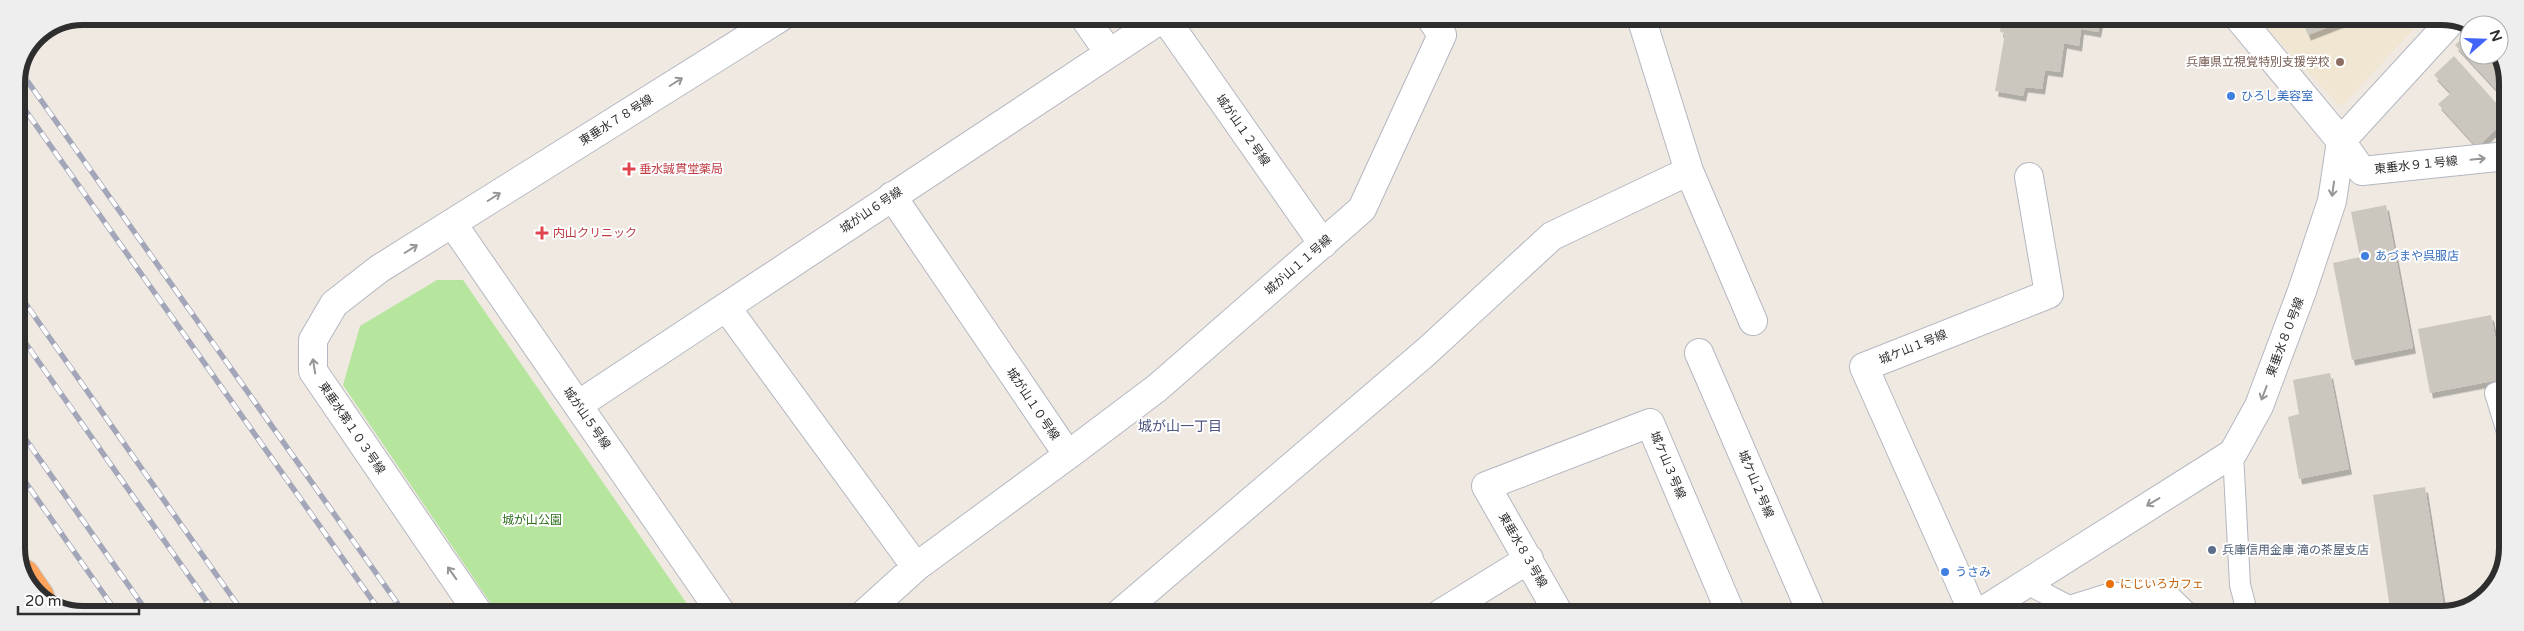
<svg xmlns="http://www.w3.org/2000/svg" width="2524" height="631" font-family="'Varela Round','Noto Sans JP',sans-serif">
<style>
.education{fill:#f0e6d1}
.green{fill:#b6e59e}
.building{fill:#cbc7bf;filter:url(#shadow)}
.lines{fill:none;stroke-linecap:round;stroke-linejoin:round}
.lane-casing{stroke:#b4b7c1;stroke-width:22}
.street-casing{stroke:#b4b7c1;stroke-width:30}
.highway-casing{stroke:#c9c9c9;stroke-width:30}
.lane{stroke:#fff;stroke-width:20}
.street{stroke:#fff;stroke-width:28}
.highway{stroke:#ffa35c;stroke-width:28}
.rail-casing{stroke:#a3a6b8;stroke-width:5.5}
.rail{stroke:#fff;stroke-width:4;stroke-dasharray:11;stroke-linecap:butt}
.oneway{stroke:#969696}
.education-dot{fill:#8d6e63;stroke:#fff;stroke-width:2}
.shop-dot{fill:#3f7fe0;stroke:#fff;stroke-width:2}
.health-dot{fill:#e0444e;stroke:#fff;stroke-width:2}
.service-dot{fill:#5c6f8a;stroke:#fff;stroke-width:2}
.food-dot{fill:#e8710a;stroke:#fff;stroke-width:2}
.labels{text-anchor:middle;stroke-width:4;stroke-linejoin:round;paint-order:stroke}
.education-label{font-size:12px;fill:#785e54;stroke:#fff;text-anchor:end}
.shop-label{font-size:12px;fill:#366cbe;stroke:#fff;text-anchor:start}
.street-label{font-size:12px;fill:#2e2e2e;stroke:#fff}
.health-label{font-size:12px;fill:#be3a42;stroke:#fff;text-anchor:start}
.park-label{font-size:12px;fill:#2c6e1b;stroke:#fff}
.service-label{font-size:12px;fill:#4e5e75;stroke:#fff;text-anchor:start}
.food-label{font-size:12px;fill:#c56008;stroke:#fff;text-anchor:start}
.neighbourhood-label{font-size:14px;fill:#4d5680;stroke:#fff}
.rim{fill:none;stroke:#2e2e2e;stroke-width:6}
</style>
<defs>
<filter id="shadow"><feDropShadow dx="3" dy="5.5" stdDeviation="0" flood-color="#0004"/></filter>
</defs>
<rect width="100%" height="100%" fill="#efe9e1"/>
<path class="education" d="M2256 17 2424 18 2341 107Z"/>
<path class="green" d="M437 280H463L694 614H498L343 385 360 326Z"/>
<path class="building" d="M2002 17H2101L2098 32 2081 29 2079 46 2064 43 2060 72 2045 70 2042 89 2025 87 2023 96 1995 91 2005 33 2000 32Z
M2301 18H2352L2308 35Z
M2469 32V55H2498L2508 78V102L2455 45Z
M2454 56 2507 115V119L2477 147 2438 104 2451 93 2434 75Z
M2386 205 2413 348 2352 360 2333 263 2360 257 2351 212Z
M2491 315 2503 379 2430 393 2418 329Z
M2330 373 2349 469 2299 479 2288 417 2299 414 2293 380Z
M2425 487 2445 614 2391 615 2373 495Z"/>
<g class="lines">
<g class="lane-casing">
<path id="lane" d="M2507 432 2495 393 2507 389
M2233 453 2240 585 2248 615
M2027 584 2069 606 2111 593H2167L2190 615"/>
</g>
<g class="street-casing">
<path id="street" d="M1084 17 1109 53
M1164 17 1323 244
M2238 17 2341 141 2362 171 2507 156
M1689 171 1753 321
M892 196 1068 455 916 567
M452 223 722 614
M726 307 916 567 864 614
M1699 353 1812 614
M578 405 1164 17
M1068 455 1157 388 1362 209 1442 35 1430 17
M479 614 313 371V340L334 304 379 269 781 17
M1119 614 1426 352 1552 236 1689 171 1641 17
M1440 614 1529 559
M1559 614 1486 486 1650 423 1731 614
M1974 614 1864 367 2049 294 2029 177
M1978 614 2233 453 2259 406 2302 291 2332 201 2341 141 2454 18"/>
</g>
<g class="highway-casing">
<path id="highway" d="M25 574 40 596"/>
</g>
<use href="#lane" class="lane"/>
<use href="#street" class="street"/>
<use href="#highway" class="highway"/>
<g class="rail-casing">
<path id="rail" d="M21 72 405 614
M16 97 382 614
M16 290 244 614
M17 331 215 613
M17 427 148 613
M17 470 117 613"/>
</g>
<use href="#rail" class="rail"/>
</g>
<defs><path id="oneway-shaft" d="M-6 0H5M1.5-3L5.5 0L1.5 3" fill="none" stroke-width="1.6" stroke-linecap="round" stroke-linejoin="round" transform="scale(1.25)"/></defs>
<g class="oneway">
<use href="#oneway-shaft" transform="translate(676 82) rotate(-32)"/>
<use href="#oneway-shaft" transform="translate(2478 159) rotate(-6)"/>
<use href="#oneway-shaft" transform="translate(2333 189) rotate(98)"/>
<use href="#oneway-shaft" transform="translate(494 197) rotate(-32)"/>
<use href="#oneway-shaft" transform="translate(411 249) rotate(-32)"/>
<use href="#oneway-shaft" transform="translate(314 366) rotate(-99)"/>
<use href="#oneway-shaft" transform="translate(2264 393) rotate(111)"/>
<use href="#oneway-shaft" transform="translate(2153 502) rotate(149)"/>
<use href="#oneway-shaft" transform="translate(452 573) rotate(-125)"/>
</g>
<circle class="education-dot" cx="2340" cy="62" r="5"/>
<g class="shop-dot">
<circle cx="2231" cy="96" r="5"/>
<circle cx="2365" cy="256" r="5"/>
<circle cx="1945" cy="572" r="5"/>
</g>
<g class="health-dot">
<path d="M626.5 161.5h5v5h5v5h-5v5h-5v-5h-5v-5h5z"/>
<path d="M539.5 225.5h5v5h5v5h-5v5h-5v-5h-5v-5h5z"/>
</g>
<circle class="service-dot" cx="2212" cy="550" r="5"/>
<circle class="food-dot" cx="2110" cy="584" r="5"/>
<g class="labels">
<g class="education-label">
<text x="2330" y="66">兵庫県立視覚特別支援学校</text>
</g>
<g class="shop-label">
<text x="2241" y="100">ひろし美容室</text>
<text x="2375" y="260">あづまや呉服店</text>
<text x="1955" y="576">うさみ</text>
</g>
<g class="street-label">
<text transform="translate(616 120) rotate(-32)" y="4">東垂水７８号線</text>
<text transform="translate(1243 130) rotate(55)" y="4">城が山１２号線</text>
<text transform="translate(2416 165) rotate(-6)" y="4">東垂水９１号線</text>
<text transform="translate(871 210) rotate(-34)" y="4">城が山６号線</text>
<text transform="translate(1298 265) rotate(-41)" y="4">城が山１１号線</text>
<text transform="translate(2285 337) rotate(-69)" y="4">東垂水８０号線</text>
<text transform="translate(1913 347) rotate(-22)" y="4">城ケ山１号線</text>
<text transform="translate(1033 404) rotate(56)" y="4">城が山１０号線</text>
<text transform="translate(587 418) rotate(55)" y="4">城が山５号線</text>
<text transform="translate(352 428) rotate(56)" y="4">東垂水第１０３号線</text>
<text transform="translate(1668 465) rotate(67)" y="4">城ケ山３号線</text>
<text transform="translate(1756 484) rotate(67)" y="4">城ケ山２号線</text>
<text transform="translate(1523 550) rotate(60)" y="4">東垂水８３号線</text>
</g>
<g class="health-label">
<text x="639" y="173">垂水誠貫堂薬局</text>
<text x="553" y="237">内山クリニック</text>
</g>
<g class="park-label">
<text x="532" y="524">城が山公園</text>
</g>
<g class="service-label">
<text x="2222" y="554">兵庫信用金庫 滝の茶屋支店</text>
</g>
<g class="food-label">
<text x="2120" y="588">にじいろカフェ</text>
</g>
<g class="neighbourhood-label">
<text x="1180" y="431">城が山一丁目</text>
</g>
</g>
<path d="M0 0H2524V631H0ZM83 25H2441A58 58 0 0 1 2499 83V548A58 58 0 0 1 2441 606H83A58 58 0 0 1 25 548V83A58 58 0 0 1 83 25Z" fill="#eee" fill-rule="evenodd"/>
<path class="rim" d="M83 25H2441A58 58 0 0 1 2499 83V548A58 58 0 0 1 2441 606H83A58 58 0 0 1 25 548V83A58 58 0 0 1 83 25Z"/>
<g transform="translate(2484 40) rotate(70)"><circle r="24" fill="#ffffff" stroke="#ababab"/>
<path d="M0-4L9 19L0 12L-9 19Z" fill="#4264fb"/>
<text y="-8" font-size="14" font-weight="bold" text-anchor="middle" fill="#2e2e2e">N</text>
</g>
<path d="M18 606v8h121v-8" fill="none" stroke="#2e2e2e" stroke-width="2.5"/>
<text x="25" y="606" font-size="15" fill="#2e2e2e" stroke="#ffffff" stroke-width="4" paint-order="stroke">20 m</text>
</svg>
